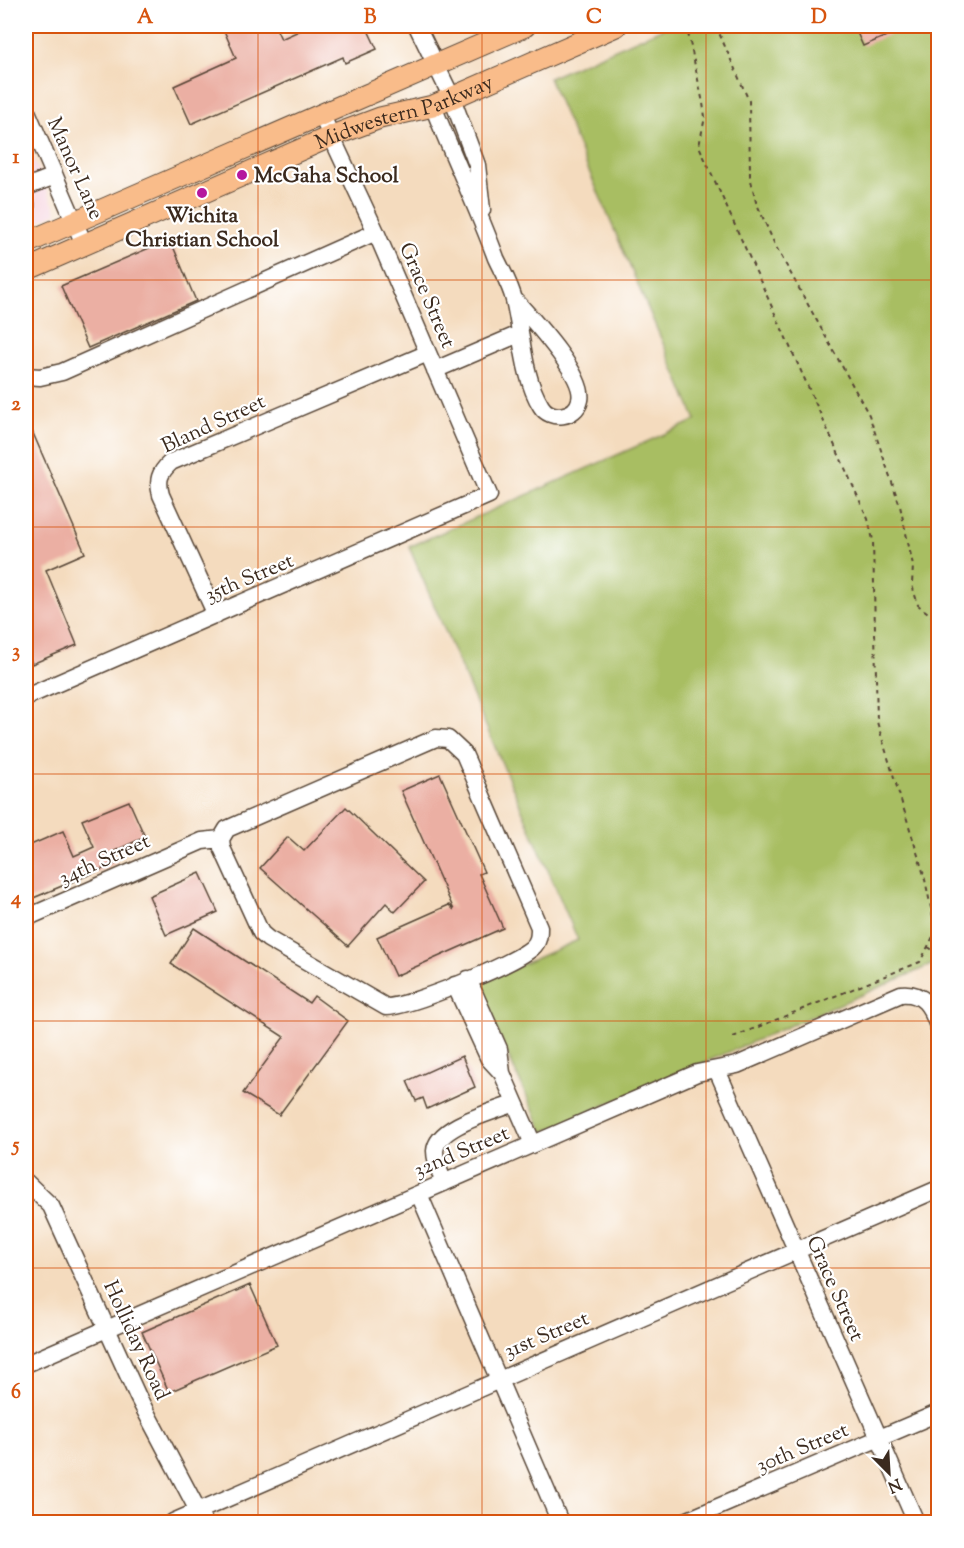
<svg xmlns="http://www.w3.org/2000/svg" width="964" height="1548" font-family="'Sorts Mill Goudy',serif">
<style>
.built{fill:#f5cfdb}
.green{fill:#a8be62;stroke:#727440;stroke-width:1.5}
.building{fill:#ebafa3}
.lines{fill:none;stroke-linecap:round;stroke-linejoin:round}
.minor-casing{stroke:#574536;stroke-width:19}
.major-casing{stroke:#574536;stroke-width:23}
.path{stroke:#574536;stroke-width:2;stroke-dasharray:4.5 4.5;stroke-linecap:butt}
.minor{stroke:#fff;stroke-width:16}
.major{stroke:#f9bc8a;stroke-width:21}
.grid{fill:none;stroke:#d7540e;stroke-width:1.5;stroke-opacity:0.55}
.poi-dot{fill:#b5179e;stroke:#fff;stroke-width:2}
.labels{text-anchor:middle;stroke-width:4.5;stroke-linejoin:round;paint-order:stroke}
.street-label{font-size:21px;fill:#3b2a1e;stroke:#fff}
.poi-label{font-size:21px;font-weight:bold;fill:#3b2a1e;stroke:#fff;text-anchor:start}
.neatline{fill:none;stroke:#d7540e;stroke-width:2}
.grid-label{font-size:20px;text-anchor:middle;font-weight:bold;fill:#d7540e}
</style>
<rect width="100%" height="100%" fill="#fff"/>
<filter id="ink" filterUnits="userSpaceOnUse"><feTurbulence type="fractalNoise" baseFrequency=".0167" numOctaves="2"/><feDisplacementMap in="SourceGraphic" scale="12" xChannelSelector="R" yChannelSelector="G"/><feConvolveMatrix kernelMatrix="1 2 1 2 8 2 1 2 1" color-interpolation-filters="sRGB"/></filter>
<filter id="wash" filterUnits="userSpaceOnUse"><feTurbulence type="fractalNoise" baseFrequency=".008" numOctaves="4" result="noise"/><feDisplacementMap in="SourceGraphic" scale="24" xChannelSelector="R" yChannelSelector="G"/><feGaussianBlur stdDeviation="1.35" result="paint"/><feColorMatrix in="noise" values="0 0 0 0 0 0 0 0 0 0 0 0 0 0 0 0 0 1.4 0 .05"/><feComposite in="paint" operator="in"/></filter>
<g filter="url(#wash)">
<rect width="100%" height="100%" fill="#f4dbbe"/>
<path class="built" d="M26 141 57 213 26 227Z"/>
<path class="green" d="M668 26H938V975L933 964 543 1132 476 985 578 940 409 547 696 420 549 78Z"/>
<g id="blocks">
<path class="building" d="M222 26H275L281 39 310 26H366L377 49 345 63 343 57 191 124 174 86 236 58Z
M854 26H910L863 46Z
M170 239 196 301 88 348 61 286Z
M26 417 85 553 46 570 77 645 32 664 26 647Z
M440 774 484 872 479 874 503 928 395 976 377 937 449 905 454 910 401 791Z
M129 801 145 837 112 852 117 863 26 901V847L63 831 74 856 94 847 82 820Z
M346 807 424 882 395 912 386 903 348 946 260 868 288 837 304 851Z
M200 873 218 912 166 935 149 896Z
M194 928 309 1003 314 996 348 1021 279 1115 243 1093 284 1037 171 964Z
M462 1056 475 1087 427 1109 423 1098 416 1101 407 1081Z
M250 1285 277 1345 169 1392 142 1332Z"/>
</g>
</g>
<g filter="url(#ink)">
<use href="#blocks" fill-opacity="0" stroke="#574536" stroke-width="1.5"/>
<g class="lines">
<g class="minor-casing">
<path id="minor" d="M417 26 452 98 477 165 482 210
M433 106C453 157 477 206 496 258 502 271 511 286 514 300 522 332 523 378 541 406 550 421 576 418 580 400 586 376 530 317 514 299
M26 109 84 244
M26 187 55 176
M26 203V208
M435 370 519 334
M26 376 40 377 62 372 376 232
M216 615 161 495C157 480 159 473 171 462L428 353
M26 697 489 495 376 232 321 114
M436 738 448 739 464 754 539 927C539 935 539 942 532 948 514 964 409 1007 386 1007L268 939 261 933 222 848 221 839 227 829Z
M26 918 202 841 221 839
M468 979 499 1049 502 1073
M455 985 489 1059 502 1073 533 1144
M717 1070 916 1522
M26 1182 51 1206 138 1397 204 1522
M444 1183C440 1173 435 1162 435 1151 437 1125 494 1112 515 1103
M419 1194 560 1522
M26 1364 697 1073 737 1065 901 994C924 992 931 1007 938 1026
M173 1522 938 1189
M683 1522 938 1413"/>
</g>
<g class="major-casing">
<g id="major">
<path d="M26 243 525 26"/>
<path id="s1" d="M26 270 332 136 380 118 433 106 616 26"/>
</g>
</g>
<path class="path" d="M693 26 688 33 703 103 705 117 699 146 868 519 873 540 877 722 924 875 936 931
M716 26 749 101 750 176 756 202 775 245 869 415 900 506 913 565 912 585 918 605 938 621
M928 947 938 953
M733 1037 920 962 938 927"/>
<use href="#minor" class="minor"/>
<use href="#major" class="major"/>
</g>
</g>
<path class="grid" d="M258 26V1522M482 26V1522M706 26V1522M26 280H938M26 527H938M26 774H938M26 1021H938M26 1268H938"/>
<g class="poi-dot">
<circle cx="242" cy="175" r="6"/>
<circle cx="202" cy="193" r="6"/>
</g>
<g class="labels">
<g class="street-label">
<text dy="7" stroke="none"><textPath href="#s1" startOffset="410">Midwestern Parkway</textPath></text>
<text transform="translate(76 168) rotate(66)" y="7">Manor Lane</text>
<text transform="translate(428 295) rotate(67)" y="7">Grace Street</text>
<text transform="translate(213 423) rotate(-25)" y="7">Bland Street</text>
<text transform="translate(249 577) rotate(-23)" y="7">35th Street</text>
<text transform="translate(104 859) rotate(-24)" y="7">34th Street</text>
<text transform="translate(461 1151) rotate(-23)" y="7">32nd Street</text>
<text transform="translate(836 1288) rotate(66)" y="7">Grace Street</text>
<text transform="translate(546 1334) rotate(-23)" y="7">31st Street</text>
<text transform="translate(137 1340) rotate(65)" y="7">Holliday Road</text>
<text transform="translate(802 1447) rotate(-23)" y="7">30th Street</text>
</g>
<g class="poi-label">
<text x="254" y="182">McGaha School</text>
<text x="202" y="222" text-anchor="middle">Wichita<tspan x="202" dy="24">Christian School</tspan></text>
</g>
</g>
<rect width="964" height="1548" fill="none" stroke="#fff" stroke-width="66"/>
<g transform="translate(889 1473) rotate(156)" stroke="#ffffff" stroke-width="4.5" paint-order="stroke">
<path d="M0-4.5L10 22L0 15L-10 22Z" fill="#3b2a1e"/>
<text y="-9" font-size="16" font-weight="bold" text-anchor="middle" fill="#3b2a1e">N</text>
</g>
<rect x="33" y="33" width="898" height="1482" class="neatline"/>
<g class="grid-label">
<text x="145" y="23">A</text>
<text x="370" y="23">B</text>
<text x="594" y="23">C</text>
<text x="819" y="23">D</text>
<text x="16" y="163">1</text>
<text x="16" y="410">2</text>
<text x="16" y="657">3</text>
<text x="16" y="904">4</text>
<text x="16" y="1151">5</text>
<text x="16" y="1398">6</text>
</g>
</svg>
